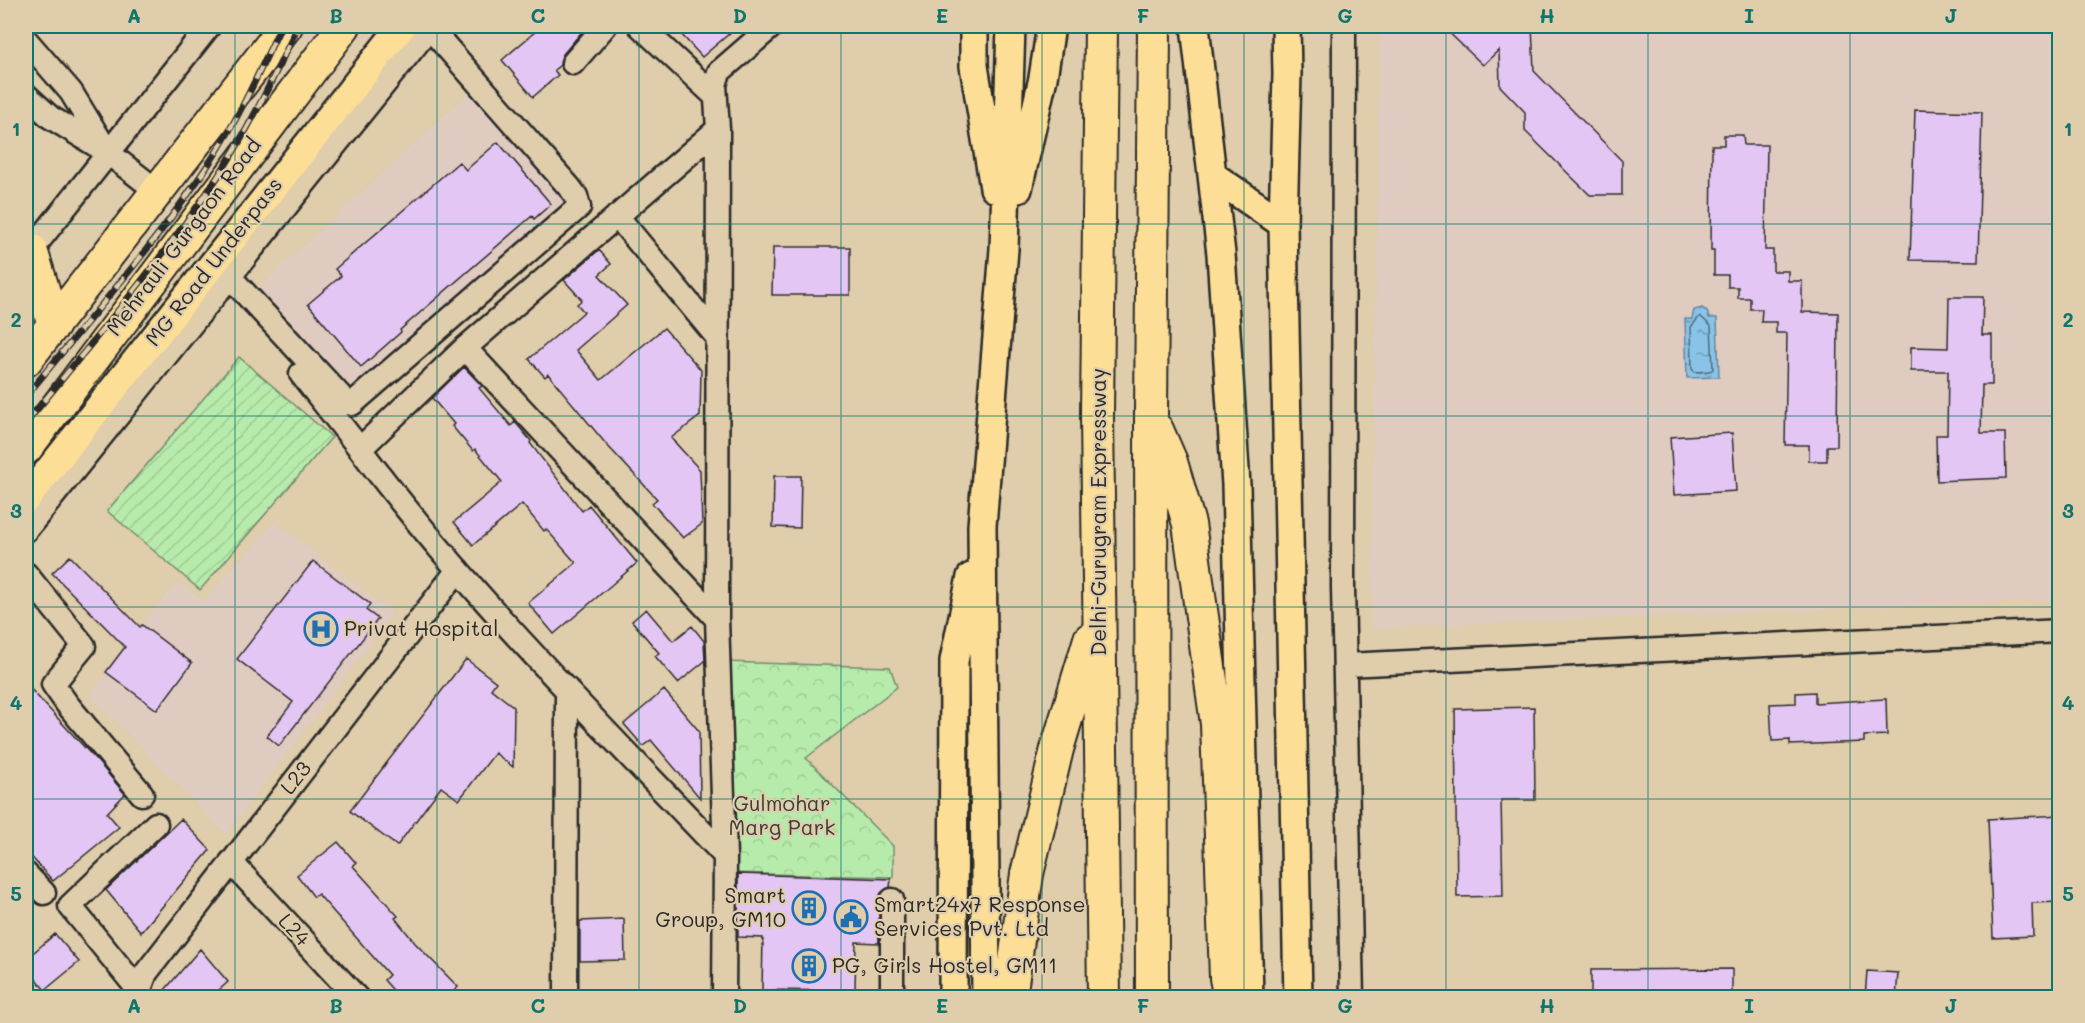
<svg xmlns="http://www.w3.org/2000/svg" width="2085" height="1023" font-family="Mali,sans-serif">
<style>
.built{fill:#e0cbc1}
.park{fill:url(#park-crowns);stroke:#718b6c;stroke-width:1.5}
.garden{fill:url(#garden-furrows);stroke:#718b6c;stroke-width:1.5}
.water{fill:url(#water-ripples);stroke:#63879c;stroke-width:1.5}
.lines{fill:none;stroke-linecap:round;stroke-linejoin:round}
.shore{stroke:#516877;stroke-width:1.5}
.building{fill:#e4c6f4;stroke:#2b2b2b;stroke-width:1.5}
.minor-casing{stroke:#2b2b2b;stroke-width:27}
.major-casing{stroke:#2b2b2b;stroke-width:32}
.highway-casing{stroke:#2b2b2b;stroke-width:36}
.minor{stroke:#dfcdab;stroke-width:22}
.major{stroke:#fdde96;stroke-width:27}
.highway{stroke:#fdde96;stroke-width:32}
.rail-casing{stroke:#2b2b2b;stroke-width:7}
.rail{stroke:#dfcdab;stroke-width:4.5;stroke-dasharray:14;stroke-linecap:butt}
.grid{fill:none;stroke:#0f766e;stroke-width:1.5;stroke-opacity:0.55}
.labels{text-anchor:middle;stroke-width:4.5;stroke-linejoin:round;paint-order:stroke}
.street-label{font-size:21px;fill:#2b2b2b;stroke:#dfcdab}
.poi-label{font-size:21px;fill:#2b2b2b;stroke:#dfcdab;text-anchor:start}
.park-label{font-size:21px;fill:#393e38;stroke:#dfcdab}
.neatline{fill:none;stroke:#0f766e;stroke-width:2}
.grid-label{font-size:20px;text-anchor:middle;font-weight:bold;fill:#0f766e}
</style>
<defs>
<pattern id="park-crowns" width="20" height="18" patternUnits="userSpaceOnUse" patternTransform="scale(1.5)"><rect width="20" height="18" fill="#b7ebac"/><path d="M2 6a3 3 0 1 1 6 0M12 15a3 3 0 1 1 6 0" fill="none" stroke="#9eca94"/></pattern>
<pattern id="garden-furrows" width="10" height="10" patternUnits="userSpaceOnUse" patternTransform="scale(1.5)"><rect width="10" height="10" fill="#b7ebac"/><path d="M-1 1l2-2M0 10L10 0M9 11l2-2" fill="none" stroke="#9eca94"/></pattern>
<pattern id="water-ripples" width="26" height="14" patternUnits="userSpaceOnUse" patternTransform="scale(1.5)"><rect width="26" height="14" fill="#89c4e8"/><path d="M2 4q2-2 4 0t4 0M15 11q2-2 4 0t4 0" fill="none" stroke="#709fbc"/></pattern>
</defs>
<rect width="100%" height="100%" fill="#dfcdab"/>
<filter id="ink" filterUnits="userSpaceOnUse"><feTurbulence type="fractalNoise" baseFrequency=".0167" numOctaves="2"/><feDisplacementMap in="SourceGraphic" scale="12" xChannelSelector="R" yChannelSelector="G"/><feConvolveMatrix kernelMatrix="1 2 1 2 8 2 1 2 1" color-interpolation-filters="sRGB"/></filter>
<g filter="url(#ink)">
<path class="built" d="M1380 26H2059V600L1371 628Z
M487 76 593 205 345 413 248 298Z
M274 522 393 613 226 834 90 695 151 613 178 583 204 601Z"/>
<path class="park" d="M724 662 890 667 897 687 806 758 893 846V877L729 873Z"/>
<path class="garden" d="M239 357 332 437 200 590 107 511Z"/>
<path class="water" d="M1702 308 1707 311 1709 318H1717L1719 377 1687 378 1685 319H1692L1694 310Z"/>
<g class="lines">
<path class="shore" d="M1700 316 1711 326 1713 369 1710 371 1695 372 1692 369 1691 327Z"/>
</g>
<path class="building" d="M542 26H583L585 28 563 54 560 65 554 70 558 75 533 97 502 60Z
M690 26H738L702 57 681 34Z
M1442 26H1532L1534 71 1622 161V195H1590L1525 131V112L1500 86 1499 50 1483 65Z
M1915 110 1982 112 1978 261 1910 260Z
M1724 135H1743L1744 145H1767L1765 250H1773V271H1788V281H1802V312L1838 313 1837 446H1827V461H1809V445H1785L1787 333H1776V322H1761L1762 309H1750V298H1738V287H1728V275H1714V250H1711L1712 145H1724Z
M498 142 551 204 534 219 532 216 400 330 401 332 361 367 308 304 341 276 335 269 459 162 466 170Z
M773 247H850V295H772Z
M599 250 611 264 599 275 627 305 576 350 601 380 664 328 701 370 700 416 671 438 700 470 702 524 683 538 652 503 657 499 606 444 548 374 545 377 529 359 584 312 577 304 582 300 564 280Z
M1949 297H1983L1982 335H1992V385H1982L1981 433H2005L2006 478 1937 481 1936 435H1947L1948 371H1911V347L1948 348Z
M464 367 482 386 479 388 511 426 515 422 531 441 530 443 582 511 589 505 637 563 554 634 528 603 576 563 546 529 544 531 522 504 473 545 454 522 502 482 475 449 473 451 452 426 454 424 432 398Z
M1732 433 1736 491 1674 495 1670 437Z
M774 476H801L800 528 773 527Z
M70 556 140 627 142 625 192 663 157 710 106 672 125 647 52 573Z
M313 561 370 604 366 610 378 619 279 746 267 736 293 702 237 659Z
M646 609 673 641 692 626 704 641 705 661 678 683 655 656 659 653 632 621Z
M466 659 496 682 491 689 514 707 513 767 495 753 459 800 441 787 397 846 350 811Z
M26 684 99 763 125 794 107 813 119 827 53 881 26 851Z
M664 690 699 731 700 798 651 740 643 746 624 724Z
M1815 692V703L1886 699 1887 735 1864 736V742L1790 745V740L1772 741 1770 704 1796 703V693Z
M1534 707 1535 800H1501L1503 896 1457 897 1455 709Z
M2060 815V902L2032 903 2033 936 1993 938 1988 819Z
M181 819 210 850 141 932 106 890Z
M338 842 356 863 353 866 398 916 395 918 415 943 458 987 447 998H400L384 980 389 975 318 894 314 897 297 875Z
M738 874 891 879 890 887 881 893 879 899V943L856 942 855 991 762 990 763 938 738 937Z
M624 919 625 960 580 961V921Z
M55 934 79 962 45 990 26 967V959Z
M200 949 228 982 210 998H158Z
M1732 969V998H1591V970Z
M1867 971 1898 973 1896 998H1865Z"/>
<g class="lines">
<g class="minor-casing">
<path id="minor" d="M640 26 715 96
M1344 26 1343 587 1352 998
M26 40 71 92 105 148
M573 63 605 26
M26 95 50 117 107 152 157 191
M718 129 717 619 725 856 724 998
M617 216 717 337
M26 257 209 26
M229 276 346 402 352 404 579 207 576 196 570 188 429 27
M465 348 717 619
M301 374 360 449
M26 530 431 26
M26 574 84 646 53 684 67 704 142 794
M1346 665 2060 631
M725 856C600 724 469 595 360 449L465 348 718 129 715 85 719 72 772 26
M231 862 357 998
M26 874 44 893
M140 989 146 973 458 570
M145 998 70 906 156 824
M566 998 567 689
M892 998V900"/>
</g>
<g class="major-casing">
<path id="major" d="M974 26V66L994 188
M1195 26 1221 254 1236 485 1249 998
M1286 26 1287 74 1283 224 1298 998
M1212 175 1283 224
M1018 189 1043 78 1051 26
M26 499 402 26
M953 998 954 661 971 577
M986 998 982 526 1004 249 1011 26"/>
</g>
<g class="highway-casing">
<path id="highway" d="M1101 26 1097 415 1104 998
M31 250 54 325
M26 360 286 26
M1157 430 1171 462 1189 524 1217 724 1226 978 1230 998
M26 448 344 26
M1010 998 1027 874 1057 749 1090 639
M1152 998 1151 415 1154 26"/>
</g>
<use href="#minor" class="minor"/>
<use href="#major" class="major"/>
<use href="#highway" class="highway"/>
<g class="rail-casing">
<path id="rail" d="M26 396C89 319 157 243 212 159 239 118 260 70 281 26
M26 423C92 342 161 262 219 175 250 128 274 76 298 26"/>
</g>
<use href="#rail" class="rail"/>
</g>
</g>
<path class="grid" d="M235 26V998M437 26V998M639 26V998M841 26V998M1042 26V998M1244 26V998M1446 26V998M1648 26V998M1850 26V998M26 224H2060M26 416H2060M26 607H2060M26 799H2060"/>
<defs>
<g id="hospital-ring" transform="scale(1.725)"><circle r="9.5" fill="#dfcdab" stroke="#1f6fb2" stroke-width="1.5"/><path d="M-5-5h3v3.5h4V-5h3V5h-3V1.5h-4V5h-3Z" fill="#1f6fb2"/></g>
<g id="building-ring" transform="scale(1.725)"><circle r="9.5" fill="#dfcdab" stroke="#1f6fb2" stroke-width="1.5"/><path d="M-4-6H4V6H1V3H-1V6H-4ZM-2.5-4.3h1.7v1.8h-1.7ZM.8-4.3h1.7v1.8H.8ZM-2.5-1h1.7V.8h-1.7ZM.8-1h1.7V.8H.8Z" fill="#1f6fb2"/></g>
<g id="civic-ring" transform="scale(1.725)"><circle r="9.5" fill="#dfcdab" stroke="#1f6fb2" stroke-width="1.5"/><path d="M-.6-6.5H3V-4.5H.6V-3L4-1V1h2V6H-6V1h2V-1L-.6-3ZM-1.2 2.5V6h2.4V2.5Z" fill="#1f6fb2"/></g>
</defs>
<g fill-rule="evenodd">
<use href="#hospital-ring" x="321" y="629"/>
<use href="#building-ring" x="809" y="908"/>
<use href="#civic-ring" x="851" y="917"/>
<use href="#building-ring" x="809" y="966"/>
</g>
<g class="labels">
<g class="street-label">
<text transform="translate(184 237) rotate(-53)" y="7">Mehrauli Gurgaon Road</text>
<text transform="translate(214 262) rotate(-52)" y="7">MG Road Underpass</text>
<text transform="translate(1099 512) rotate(-90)" y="7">Delhi-Gurugram Expressway</text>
<text transform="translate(296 778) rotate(-52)" y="7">L23</text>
<text transform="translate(294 930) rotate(47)" y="7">L24</text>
</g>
<g class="poi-label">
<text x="344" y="636">Privat Hospital</text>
<text x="786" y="903" text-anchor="end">Smart<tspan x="786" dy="24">Group, GM10</tspan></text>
<text x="874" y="912">Smart24x7 Response<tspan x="874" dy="24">Services Pvt. Ltd</tspan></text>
<text x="832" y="973">PG, Girls Hostel, GM11</text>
</g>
<g class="park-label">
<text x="782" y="811">Gulmohar<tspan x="782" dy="24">Marg Park</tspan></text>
</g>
</g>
<rect width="2085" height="1023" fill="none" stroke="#dfcdab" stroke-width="66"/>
<rect x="33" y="33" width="2019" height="957" class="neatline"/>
<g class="grid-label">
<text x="134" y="23">A</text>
<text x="336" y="23">B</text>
<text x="538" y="23">C</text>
<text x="740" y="23">D</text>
<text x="942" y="23">E</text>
<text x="1143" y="23">F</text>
<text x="1345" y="23">G</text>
<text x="1547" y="23">H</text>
<text x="1749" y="23">I</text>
<text x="1951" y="23">J</text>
<text x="16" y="136">1</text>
<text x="2068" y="136">1</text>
<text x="16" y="327">2</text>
<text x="2068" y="327">2</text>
<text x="16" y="518">3</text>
<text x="2068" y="518">3</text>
<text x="16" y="710">4</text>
<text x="2068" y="710">4</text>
<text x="16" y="901">5</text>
<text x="2068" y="901">5</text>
<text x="134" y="1013">A</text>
<text x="336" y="1013">B</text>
<text x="538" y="1013">C</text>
<text x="740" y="1013">D</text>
<text x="942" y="1013">E</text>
<text x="1143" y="1013">F</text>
<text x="1345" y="1013">G</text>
<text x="1547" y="1013">H</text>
<text x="1749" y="1013">I</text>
<text x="1951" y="1013">J</text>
</g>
</svg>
